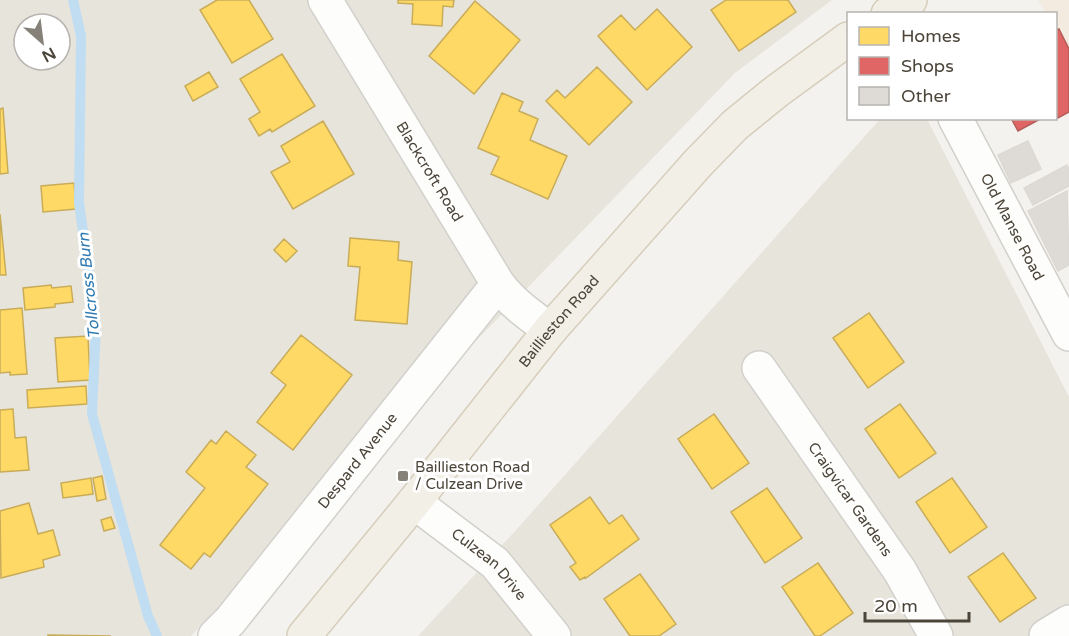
<svg xmlns="http://www.w3.org/2000/svg" width="1069" height="636" font-family="'Varela Round',sans-serif">
<style>
.residential{fill:#e7e4dc;fill-rule:evenodd}
.commercial{fill:#f3ebdf}
.homes{fill:#ffd966;stroke:#c9ac58;stroke-width:1.5}
.shops{fill:#e06666;stroke:#b35c58;stroke-width:1.5}
.lines{fill:none;stroke-linecap:round;stroke-linejoin:round}
.stream{stroke:#c0ddf1;stroke-width:10}
.building{fill:#dedbd6;stroke:#dcd9d4;stroke-width:1.5}
.street-casing{stroke:#d2d0cb;stroke-width:36}
.primary-casing{stroke:#d6cebb;stroke-width:36}
.street{stroke:#fdfdfc;stroke-width:33}
.primary{stroke:#f2efe6;stroke-width:33}
.poi-dot{fill:#868178;stroke:#fff;stroke-width:2}
.labels{text-anchor:middle;stroke-width:6;stroke-linejoin:round;paint-order:stroke}
.street-label{font-size:15px;fill:#4b4439;stroke:#fff}
.poi-label{font-size:15px;fill:#4b4439;stroke:#fff;text-anchor:start}
.water-label{font-size:16px;font-style:italic;fill:#2e7ab2;stroke:#fff}
</style>
<rect width="100%" height="100%" fill="#f4f2ee"/>
<path class="residential" d="M0 0H832L735 73 191 636H0ZM24 24H60V60H24Z
M880 119H927L1069 397V636H418L517 529Z"/>
<path class="commercial" d="M1038 0H1069V57L1056 32V14L1046 13Z"/>
<path class="homes" d="M217 0H249L273 39 232 63 200 10Z
M398 0H454L453 7 443 6 442 26 412 24 413 4 398 3Z
M726 0H788L796 12 739 51 711 10Z
M475 1 520 40 474 94 429 56Z
M657 9 692 47 647 90 598 36 621 15 635 30Z
M282 54 315 106 272 132 270 129 259 136 249 119 260 112 240 79Z
M597 67 632 102 589 145 546 101 557 90 565 98Z
M209 72 218 87 193 101 185 86Z
M502 93 523 102 519 111 538 119 530 140 567 156 548 199 491 174 499 157 478 148Z
M3 108 8 173 0 174V109Z
M323 121 354 174 293 209 271 172 290 162 281 146Z
M74 183 76 209 43 212 41 186Z
M0 214 6 275H0Z
M350 238 399 242 398 260 412 262 407 324 355 320 360 267 348 266Z
M284 239 297 251 286 262 274 250Z
M51 285 52 288 71 286 73 302 55 304V307L25 310 23 288Z
M22 308 27 374 10 375V372L0 373V310Z
M869 313 904 362 868 388 833 338Z
M301 335 352 375 293 450 257 422 286 385 271 373Z
M88 336 90 380 58 382 55 338Z
M86 386 87 404 28 408 27 390Z
M900 404 936 453 899 478 865 429Z
M13 409 15 438 26 437 29 470 0 472V410Z
M714 414 749 463 712 489 678 439Z
M226 431 256 455 246 467 268 484 210 557 204 553 191 569 160 545 205 488 186 472 211 440 216 444Z
M102 476 106 499 97 501 93 478Z
M91 478 93 494 63 498 61 483Z
M952 478 987 527 950 553 916 502Z
M767 488 802 538 765 563 731 512Z
M590 497 609 524 622 515 639 539 586 578 585 577 580 580 570 567 576 563 550 525Z
M29 503 38 534 53 530 60 555 43 560 44 567 1 578 0 511Z
M111 517 115 528 104 531 101 520Z
M1003 553 1036 598 1000 622 968 577Z
M818 563 853 613 820 636H815L782 587Z
M640 574 676 624 659 636H630L604 599Z
M48 635 111 636H48Z"/>
<path class="shops" d="M1059 29 1069 49V112L1058 118 1056 113V30Z
M1011 118H1042L1018 131Z"/>
<g class="lines">
<path class="stream" d="M73 0 81 36 79 203 96 325 92 414 148 616 157 636"/>
</g>
<path class="building" d="M1028 141 1041 169 1011 183 998 155Z
M1067 165 1069 169V186L1033 205 1024 188Z
M1067 191 1069 265 1058 271 1028 211Z"/>
<g class="lines">
<g class="street-casing">
<g id="street">
<path id="s1" d="M325 0 498 284C512 303 531 316 550 330"/>
<path id="s2" d="M955 118 1069 334"/>
<path id="s3" d="M759 368 900 571 936 636"/>
<path id="s4" d="M414 502 495 563 554 636"/>
<path id="s5" d="M215 636 230 621 498 284"/>
<path d="M1046 636 1069 622"/>
</g>
</g>
<g class="primary-casing">
<g id="primary">
<path d="M888 14 910 0"/>
<path id="s6" d="M304 636 414 502 550 330 698 163 735 125 777 91 848 39"/>
</g>
</g>
<use href="#street" class="street"/>
<use href="#primary" class="primary"/>
</g>
<rect class="poi-dot" x="397" y="470" width="12" height="12" rx="3"/>
<g class="labels">
<g class="street-label">
<text dy="5" stroke="none"><textPath href="#s1" startOffset="201">Blackcroft Road</textPath></text>
<text dy="5" stroke="none"><textPath href="#s2" startOffset="123">Old Manse Road</textPath></text>
<text dy="5" stroke="none"><textPath href="#s6" startOffset="405">Baillieston Road</textPath></text>
<text dy="5" stroke="none"><textPath href="#s5" startOffset="226">Despard Avenue</textPath></text>
<text dy="5" stroke="none"><textPath href="#s3" startOffset="160">Craigvicar Gardens</textPath></text>
<text dy="5" stroke="none"><textPath href="#s4" startOffset="98">Culzean Drive</textPath></text>
</g>
<g class="poi-label">
<text x="415" y="472">Baillieston Road<tspan x="415" dy="17">/ Culzean Drive</tspan></text>
</g>
<g class="water-label">
<text transform="translate(88 286) rotate(-96)" y="6">Tollcross Burn</text>
</g>
</g>
<rect x="847" y="12" width="210" height="108" fill="#ffffff" stroke="#b7b4b0" stroke-width="1.5"/>
<rect x="859" y="27" width="30" height="18" fill="#ffd966" stroke="#b7b4b0" stroke-width="1.5"/>
<text x="901" y="42" font-size="18" fill="#4b4439">Homes</text>
<rect x="859" y="57" width="30" height="18" fill="#e06666" stroke="#b7b4b0" stroke-width="1.5"/>
<text x="901" y="72" font-size="18" fill="#4b4439">Shops</text>
<rect x="859" y="87" width="30" height="18" fill="#dedbd6" stroke="#b7b4b0" stroke-width="1.5"/>
<text x="901" y="102" font-size="18" fill="#4b4439">Other</text>
<g transform="translate(42 42) rotate(152)"><circle r="28" fill="#ffffff" stroke="#b7b4b0" stroke-width="1.5"/>
<path d="M0-4.5L10 22L0 15L-10 22Z" fill="#868178"/>
<text y="-9" font-size="16" font-weight="bold" text-anchor="middle" fill="#4b4439">N</text>
</g>
<path d="M865 612v9h104v-9" fill="none" stroke="#4b4439" stroke-width="3"/>
<text x="874" y="612" font-size="18" fill="#4b4439" stroke="#ffffff" stroke-width="4.5" paint-order="stroke">20 m</text>
</svg>
